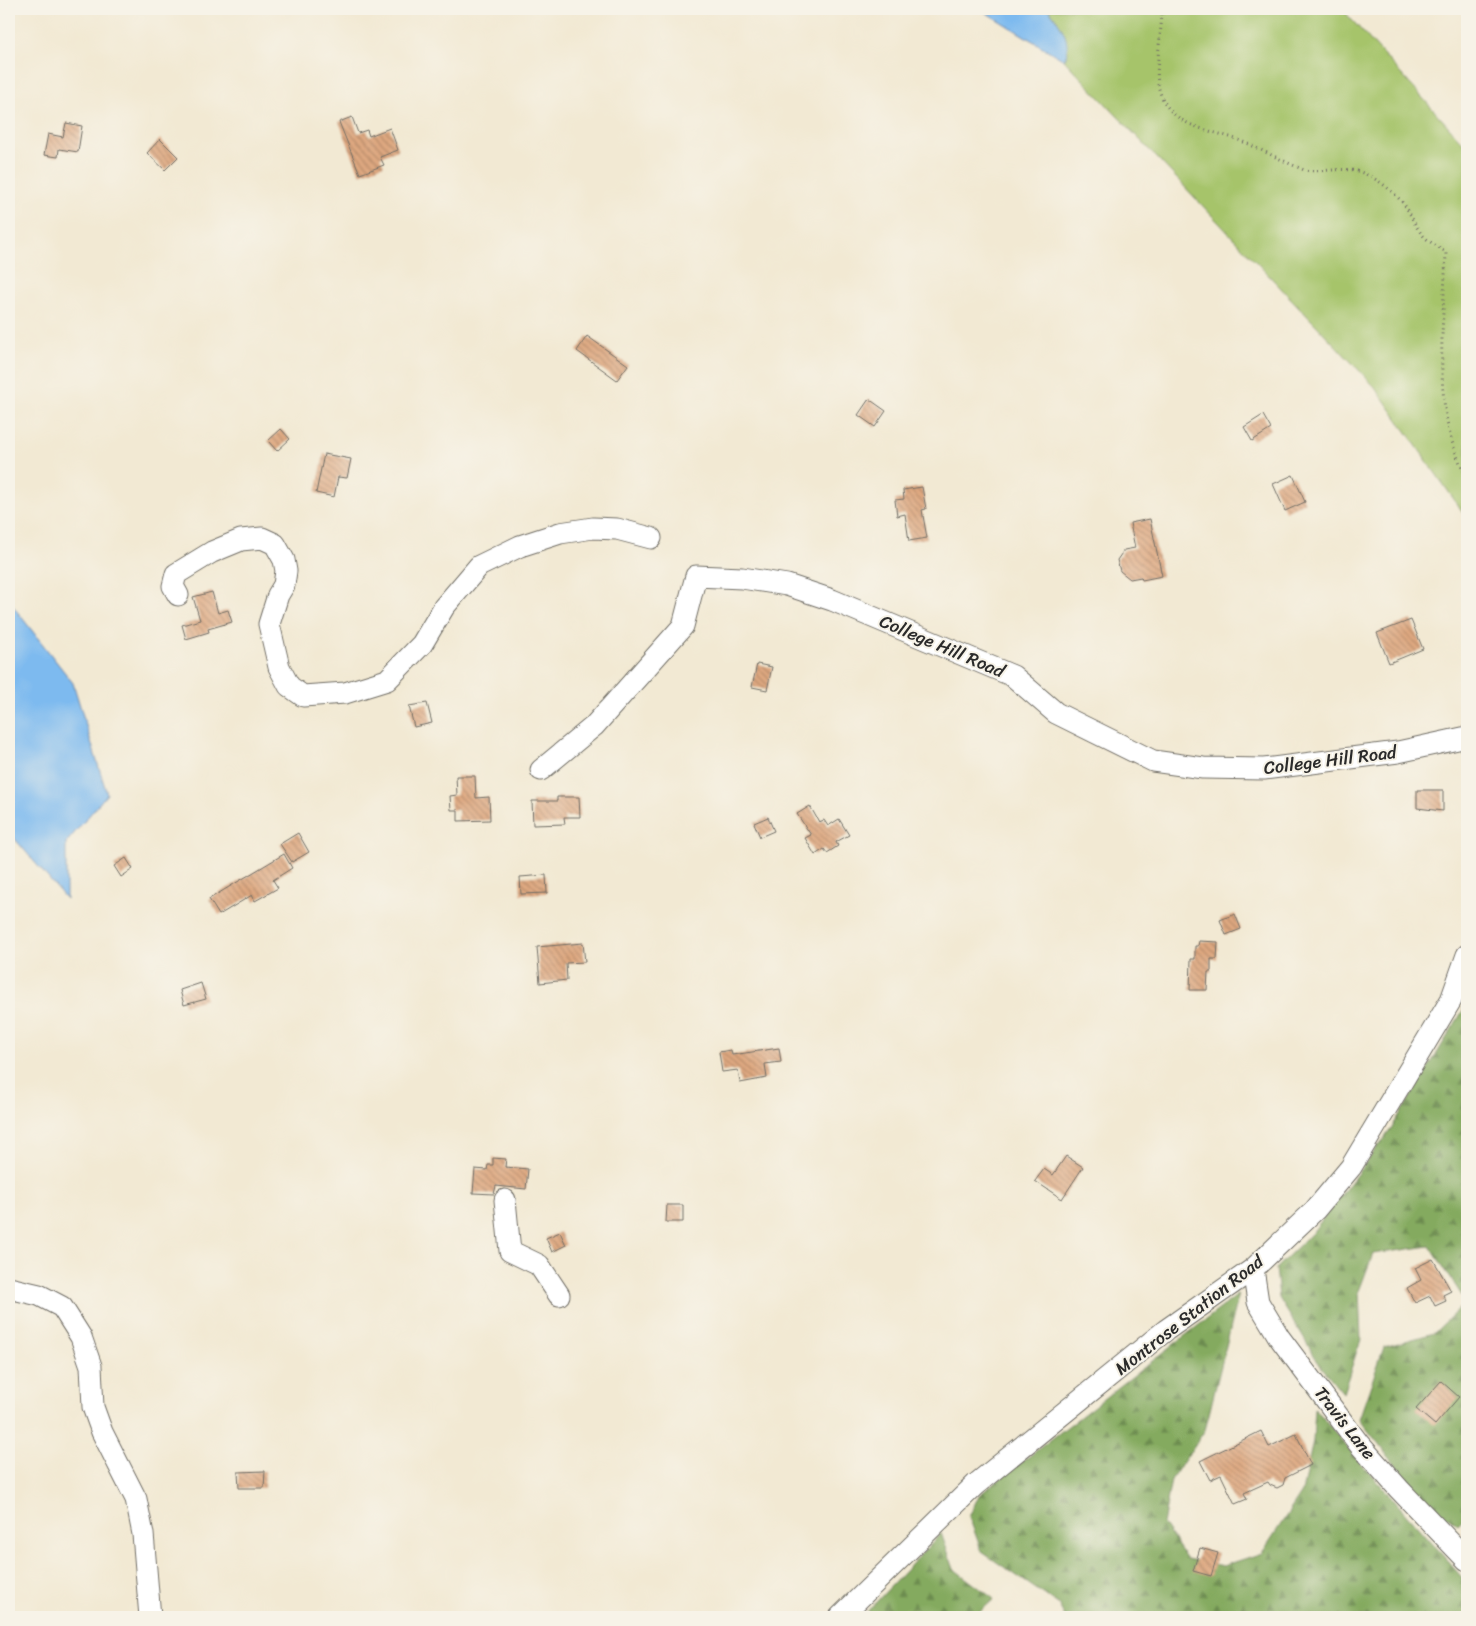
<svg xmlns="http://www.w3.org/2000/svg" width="1476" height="1626" font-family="Sriracha,sans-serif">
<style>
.green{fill:#a6c46b;stroke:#68784b}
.forest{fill:url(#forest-firs);stroke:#586a45}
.water{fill:#7dbaef;stroke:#54728d}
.building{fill:url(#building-back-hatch)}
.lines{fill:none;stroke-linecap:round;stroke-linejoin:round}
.minor-casing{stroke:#716e66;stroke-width:23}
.path{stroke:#716e66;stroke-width:3;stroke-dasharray:1 4;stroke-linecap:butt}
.minor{stroke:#fff;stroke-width:21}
.labels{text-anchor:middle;stroke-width:4;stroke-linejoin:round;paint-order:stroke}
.street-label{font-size:18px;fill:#2b2b2b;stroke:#f7f3e8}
</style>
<defs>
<pattern id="forest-firs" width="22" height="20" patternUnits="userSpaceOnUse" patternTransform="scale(1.25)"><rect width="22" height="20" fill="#84aa5f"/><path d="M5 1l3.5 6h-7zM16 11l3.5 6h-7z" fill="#6c8b4f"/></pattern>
<pattern id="building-back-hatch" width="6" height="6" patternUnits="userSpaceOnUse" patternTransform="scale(1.25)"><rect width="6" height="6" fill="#dea880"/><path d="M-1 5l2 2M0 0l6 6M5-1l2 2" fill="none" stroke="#b48969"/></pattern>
</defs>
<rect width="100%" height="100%" fill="#f7f3e8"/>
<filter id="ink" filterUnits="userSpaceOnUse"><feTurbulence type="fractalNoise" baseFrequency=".02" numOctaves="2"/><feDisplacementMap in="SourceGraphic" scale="10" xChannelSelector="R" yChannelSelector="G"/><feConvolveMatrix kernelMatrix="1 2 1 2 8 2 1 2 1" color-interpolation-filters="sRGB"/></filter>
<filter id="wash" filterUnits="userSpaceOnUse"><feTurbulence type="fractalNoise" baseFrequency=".0096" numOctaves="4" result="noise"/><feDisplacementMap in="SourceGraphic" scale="20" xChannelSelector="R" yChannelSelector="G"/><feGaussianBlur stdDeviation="1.12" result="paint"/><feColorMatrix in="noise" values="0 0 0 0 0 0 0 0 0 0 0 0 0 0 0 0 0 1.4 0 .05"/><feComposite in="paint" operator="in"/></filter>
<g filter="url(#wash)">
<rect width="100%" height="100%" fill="#f2e9d3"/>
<path class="green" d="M1048 9H1342L1467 147V518L1375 387 1064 60 1068 52 1057 20Z"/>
<path class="forest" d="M1467 1004V1516L1458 1525 1420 1496 1359 1419 1384 1347 1434 1333 1466 1302 1430 1246 1373 1254 1359 1291 1361 1339 1343 1393 1320 1365 1279 1298 1276 1268 1312 1233 1389 1132Z
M1239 1294 1205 1430 1171 1480 1163 1524 1187 1559 1223 1566 1262 1553 1302 1492 1313 1441 1315 1408 1348 1448 1467 1583V1617H1065L1058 1604 982 1552 969 1517 979 1495Z
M941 1533 954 1569 994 1599 974 1617H862Z"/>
<path class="water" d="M980 9H1048C1059 22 1074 42 1064 60Z
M9 601 73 683 107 794 66 843V899L9 832Z"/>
<g id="blocks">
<path class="building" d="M352 117 358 133 367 130 369 136 390 128 398 150 380 157 384 165 360 174 339 122Z
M66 123 82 126 78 152 59 149 58 157 44 155 48 134 63 137Z
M160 139 178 157 165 170 147 153Z
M587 336 628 365 617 380 577 351Z
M869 399 886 411 875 427 858 415Z
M1263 415 1271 429 1252 441 1244 427Z
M281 429 290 439 277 451 268 441Z
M324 454 351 459 347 478 338 477 334 497 316 493Z
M1293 475 1305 502 1285 511 1273 484Z
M922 487 926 509 922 510 927 538 909 541 905 514 897 516 895 500 904 499 903 490Z
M1150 519 1162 576 1142 580 1141 577 1130 579 1120 571 1117 560 1124 550 1135 548 1130 523Z
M212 592 218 613 228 610 232 622 208 629 209 632 186 639 182 625 200 620 193 597Z
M1411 620 1423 649 1389 663 1377 633Z
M757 664 772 667 767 690 752 687Z
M427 703 432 723 414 727 409 706Z
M456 776H475L476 798 489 797 490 820 458 821V810H451L450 796 457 795Z
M1417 790H1443V811L1417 808Z
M557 797H579L580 817H564L565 824 533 825 532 801H557Z
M810 806 819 822 824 820 828 826 839 819 849 835 836 842 838 846 827 853 824 849 815 855 805 838 811 835 797 814Z
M768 817 774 831 760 837 754 823Z
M298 833 309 852 292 862 280 844Z
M284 854 292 868 273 880 278 888 255 901 252 895 219 915 209 899Z
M126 858 133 869 121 877 114 866Z
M546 875 547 893 521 894 520 877Z
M1235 914 1241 929 1226 935 1220 920Z
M1199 941 1218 942 1217 959H1211V972H1208L1207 990H1190L1191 959H1195V946H1198Z
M583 943 585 962 566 963 567 980 540 983 537 947Z
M201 983 206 999 184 1005 180 990Z
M779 1048 781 1062 765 1064 767 1078 740 1083 738 1070 722 1072 719 1052 731 1050 732 1055Z
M1066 1156 1083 1167 1062 1199 1035 1181 1044 1169 1053 1175Z
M493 1158 506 1159 505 1167 528 1169 526 1189 496 1186 494 1194 473 1193 475 1169 487 1170 488 1165H493Z
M667 1205H683V1222H666Z
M560 1232 566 1245 552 1252 546 1238Z
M1433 1259 1451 1291 1443 1295 1446 1301 1435 1306 1430 1296 1415 1303 1407 1288 1421 1280 1415 1268Z
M1441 1381 1459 1397 1435 1425 1416 1409Z
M1261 1431 1269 1447 1296 1434 1311 1465 1285 1478 1283 1485 1277 1488 1270 1485 1268 1482 1244 1493 1247 1499 1235 1504 1221 1475 1210 1480 1200 1461Z
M265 1471 264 1488H239L238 1472Z
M1200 1548 1218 1553 1211 1576 1193 1571Z"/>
</g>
</g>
<g filter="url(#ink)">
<use href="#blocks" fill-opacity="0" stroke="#716e66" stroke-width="1"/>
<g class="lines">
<g class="minor-casing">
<path id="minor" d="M178 595 173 586 176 574 212 552 241 540 262 538 275 544 284 560 286 571 284 585 278 595 269 624 279 667 289 686 303 696 345 693 387 680 422 644 444 607 479 566 520 546 560 533 593 528 617 529 651 538
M541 770 594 726 683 626 696 576 742 578 787 585 832 600 1013 676 1056 713 1153 761 1203 768 1264 769 1398 752 1467 737
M505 1200 510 1251 539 1265 559 1295
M1253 1269 1258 1302 1279 1337 1359 1444 1399 1489 1467 1560
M9 1288 39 1295 62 1307 81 1337 91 1366 93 1407 102 1432 136 1499 143 1534 150 1617
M840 1617 975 1485 1166 1330 1253 1269 1315 1210 1351 1167 1451 1000 1467 955"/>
</g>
<path class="path" d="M1162 9C1162 30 1154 71 1159 89 1170 129 1209 128 1241 141 1262 150 1283 161 1304 170 1321 173 1339 167 1357 171 1375 176 1395 192 1406 207 1411 215 1415 226 1421 233 1428 242 1437 246 1446 252 1444 321 1430 415 1467 476"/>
<use href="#minor" class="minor"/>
</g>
</g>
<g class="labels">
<g class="street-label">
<text transform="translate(942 646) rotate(23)" y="6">College Hill Road</text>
<text transform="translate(1330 760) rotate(-7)" y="6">College Hill Road</text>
<text transform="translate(1189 1315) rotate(-38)" y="6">Montrose Station Road</text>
<text transform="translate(1345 1423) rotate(52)" y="6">Travis Lane</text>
</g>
</g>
<rect width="1476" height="1626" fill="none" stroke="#f7f3e8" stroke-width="30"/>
</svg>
